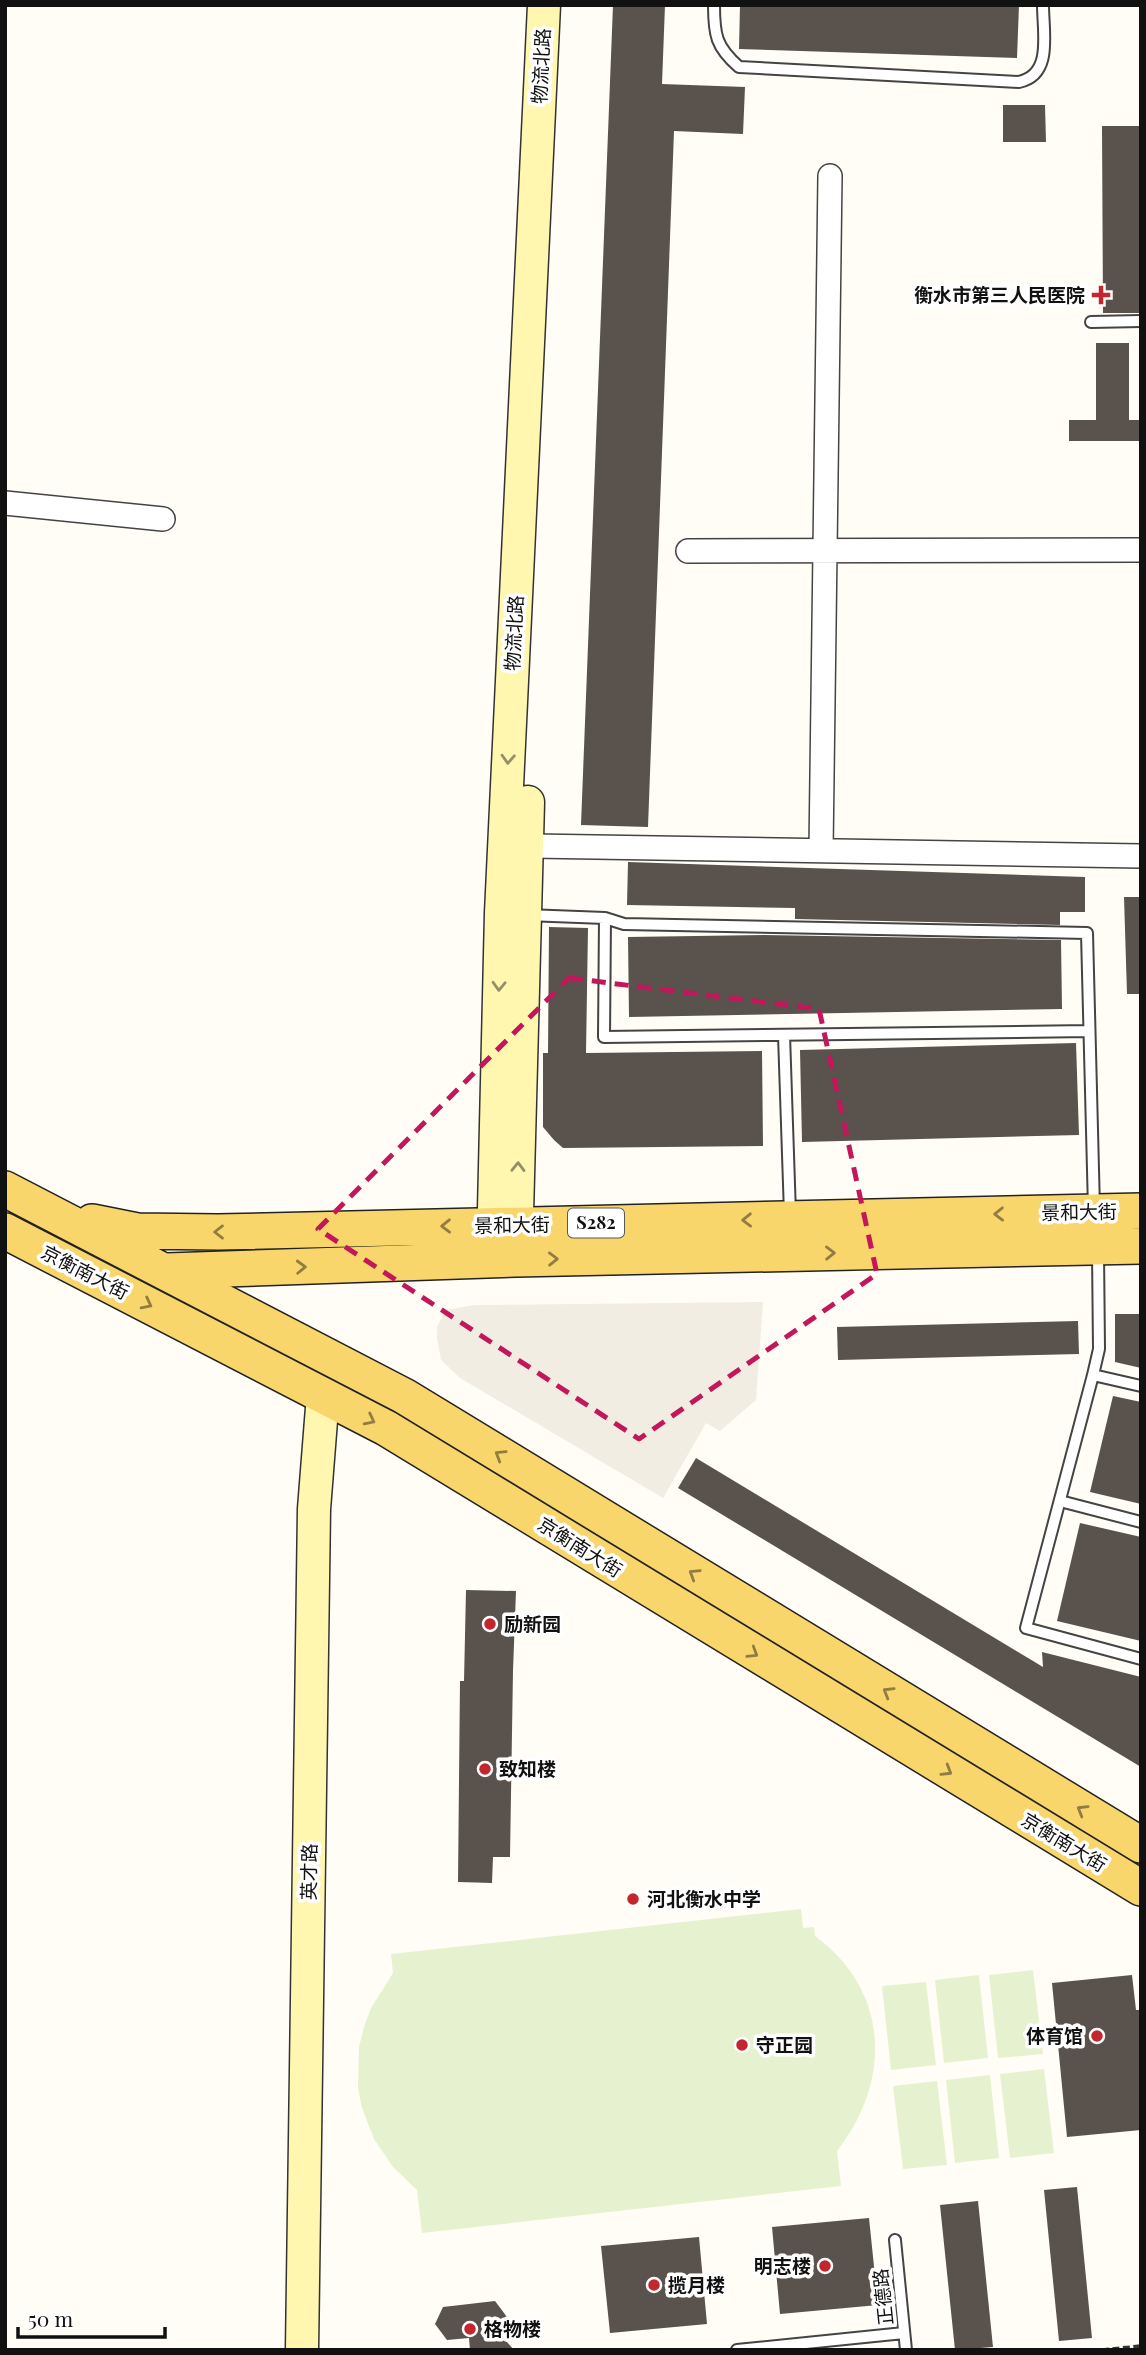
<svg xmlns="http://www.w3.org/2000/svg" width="1146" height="2355" font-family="'Playfair Display','Noto Sans SC',serif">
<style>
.pitch{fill:#e6f2cf}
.plaza{fill:#f1ede2}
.building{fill:#5a524d}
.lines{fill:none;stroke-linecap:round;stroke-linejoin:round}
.lane-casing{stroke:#444;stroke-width:14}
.street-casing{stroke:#444;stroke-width:26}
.secondary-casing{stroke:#333;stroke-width:35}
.primary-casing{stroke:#222;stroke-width:38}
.path{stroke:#333;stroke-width:3.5;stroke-dasharray:7 3.5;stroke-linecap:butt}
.lane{stroke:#fff;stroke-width:10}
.street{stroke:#fff;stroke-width:23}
.secondary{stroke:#fff6b0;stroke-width:32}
.primary{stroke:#f9d66b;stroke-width:35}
.oneway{stroke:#948f68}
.oneway2{stroke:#917d42}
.marked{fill:none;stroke:#c2185b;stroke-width:5;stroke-dasharray:14 9;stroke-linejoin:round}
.poi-dot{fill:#c4262e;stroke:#fff;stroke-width:2.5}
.labels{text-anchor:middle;stroke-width:7;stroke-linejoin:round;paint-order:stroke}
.shield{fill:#fff;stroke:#585858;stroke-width:2}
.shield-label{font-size:18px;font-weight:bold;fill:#111}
.street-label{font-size:19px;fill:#111;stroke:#fff}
.poi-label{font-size:19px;font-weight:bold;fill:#111;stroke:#fff;text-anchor:start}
</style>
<rect width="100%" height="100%" fill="#fffdf5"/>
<path class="pitch" d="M801 1909 803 1928 814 1927 815 1936C890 1991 892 2081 837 2151L841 2186 422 2233 417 2190 393 2167 374 2139 362 2108 358 2088 359 2047 364 2027 371 2008 393 1973 391 1954Z
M1033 1970 1043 2054 998 2058 989 1975Z
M979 1975 988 2058 944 2063 935 1980Z
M926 1982 936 2065 891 2070 882 1986Z
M1044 2069 1054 2153 1010 2158 1000 2074Z
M990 2075 999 2158 955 2163 946 2080Z
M937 2081 947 2165 903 2169 893 2086Z"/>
<path class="plaza" d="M763 1302 756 1400 720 1431 706 1423 663 1498 460 1378 441 1360 437 1338V1327L446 1310 474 1305Z"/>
<path class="building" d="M613 5H665L662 84 745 87 743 134 674 131 648 827 581 825Z
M740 5H1019L1017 58 739 49Z
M1003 105H1045L1046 142H1003Z
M1102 126H1141V313H1103Z
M1096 343H1129V420H1141V441H1069V420H1096Z
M628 862 1085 877V912H1060V925L795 919V908L627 905Z
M1124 897H1141V994H1127Z
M549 927 588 928 586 1053 762 1051 763 1146 563 1148 554 1140 543 1127V1053H548Z
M764 935 1061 940 1062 1009 629 1017 628 937Z
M1076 1043 1079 1135 802 1142 800 1050Z
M1115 1314H1141V1368L1115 1362Z
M1078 1321 1079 1354 838 1360 837 1327Z
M1113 1396 1141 1402V1504L1090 1492Z
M696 1458 1043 1667 1042 1652 1141 1677V1767L678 1488Z
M1080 1523 1141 1537V1641L1057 1621Z
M466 1590 516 1591 513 1670 510 1857H493L492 1883 458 1882 460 1681H464Z
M1132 1975 1136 2010H1141V2130L1067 2137 1052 1983Z
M1077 2187 1092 2338 1059 2341 1044 2190Z
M978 2201 993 2347 955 2350 940 2205Z
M869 2218 878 2305 780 2314 772 2227Z
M699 2237 707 2324 610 2333 601 2246Z
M495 2301 507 2317 499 2333 514 2350H470L469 2338 447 2340 435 2324 443 2307Z"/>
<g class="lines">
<g class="lane-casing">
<path id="lane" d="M714 5C714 35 716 47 739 67L1019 82C1053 75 1043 33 1043 5
M1091 322 1141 321
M526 915 605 918 624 924 1087 933 1094 1209
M605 918 604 1037 1089 1031
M784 1035 790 1214
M1093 1375 1099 1349 1098 1252
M1141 1386 1093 1375 1026 1628 1141 1659
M1060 1501 1141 1522
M895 2240 906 2350
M737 2350 904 2333"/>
</g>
<g class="street-casing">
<path id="street" d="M5 503 163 519
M688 551 1141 550
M533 846 1141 856
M821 850 830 176"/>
</g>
<g class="secondary-casing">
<path id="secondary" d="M516 1251 528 802
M493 1252 501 913 544 5
M302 2350 314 1509 323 1395"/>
</g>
<g class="primary-casing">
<path id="primary" d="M5 1189 404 1396 1141 1845
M92 1222 137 1231 218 1232 1141 1211
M5 1231 386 1428 1141 1888
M167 1271 516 1259 1141 1246"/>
</g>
<path class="path" d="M1102 2350 1141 2346"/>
<use href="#lane" class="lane"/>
<use href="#street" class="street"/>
<use href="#secondary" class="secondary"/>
<use href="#primary" class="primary"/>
</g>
<defs><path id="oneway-chevron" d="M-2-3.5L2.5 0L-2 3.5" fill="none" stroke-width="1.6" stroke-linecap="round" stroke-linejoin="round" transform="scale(1.75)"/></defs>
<g class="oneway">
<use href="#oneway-chevron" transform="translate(508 759) rotate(93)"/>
<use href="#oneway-chevron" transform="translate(499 986) rotate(92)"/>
<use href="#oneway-chevron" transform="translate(518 1167) rotate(-89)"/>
</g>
<g class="oneway2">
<use href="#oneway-chevron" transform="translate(999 1214) rotate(179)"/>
<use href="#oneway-chevron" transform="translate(747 1220) rotate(179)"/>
<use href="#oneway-chevron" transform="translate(446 1226) rotate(179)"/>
<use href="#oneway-chevron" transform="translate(219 1232) rotate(180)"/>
<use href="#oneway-chevron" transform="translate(830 1253) rotate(-1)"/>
<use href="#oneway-chevron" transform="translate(553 1259) rotate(-1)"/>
<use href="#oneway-chevron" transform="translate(301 1267) rotate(-2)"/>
<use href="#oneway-chevron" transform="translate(147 1304) rotate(27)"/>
<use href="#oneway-chevron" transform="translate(370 1420) rotate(27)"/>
<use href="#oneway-chevron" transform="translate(500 1455) rotate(-148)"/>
<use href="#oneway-chevron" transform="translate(694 1574) rotate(-148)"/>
<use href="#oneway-chevron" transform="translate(753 1653) rotate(32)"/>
<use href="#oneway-chevron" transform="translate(888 1692) rotate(-149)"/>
<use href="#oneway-chevron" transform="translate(947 1771) rotate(31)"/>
<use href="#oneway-chevron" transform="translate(1082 1810) rotate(-149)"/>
</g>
<path class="marked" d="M569 978 819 1009 877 1274 639 1439 318 1229Z"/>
<g class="poi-dot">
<path d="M1097.5 284.5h7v7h7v7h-7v7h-7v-7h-7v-7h7z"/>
<circle cx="490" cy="1624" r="7"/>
<circle cx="485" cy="1769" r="7"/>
<circle cx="633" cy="1899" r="7"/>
<circle cx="1097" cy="2036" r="7"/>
<circle cx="742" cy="2045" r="7"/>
<circle cx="825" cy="2266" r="7"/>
<circle cx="654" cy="2285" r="7"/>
<circle cx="470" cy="2329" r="7"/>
</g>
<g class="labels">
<rect class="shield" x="568" y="1208.5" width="56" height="29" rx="5"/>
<g class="shield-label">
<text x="596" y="1229">S282</text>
</g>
<g class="street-label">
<text transform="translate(541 66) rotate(-87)" y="7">物流北路</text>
<text transform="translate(514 633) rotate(-87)" y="7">物流北路</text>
<text transform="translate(1079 1212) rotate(-1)" y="7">景和大街</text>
<text transform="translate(512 1225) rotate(-1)" y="7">景和大街</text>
<text transform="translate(85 1272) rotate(27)" y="7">京衡南大街</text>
<text transform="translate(580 1547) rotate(32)" y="7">京衡南大街</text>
<text transform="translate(1064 1842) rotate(31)" y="7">京衡南大街</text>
<text transform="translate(309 1872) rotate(-89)" y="7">英才路</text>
<text transform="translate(883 2297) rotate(-96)" y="7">正德路</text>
</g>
<g class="poi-label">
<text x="1085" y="302" text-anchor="end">衡水市第三人民医院</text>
<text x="504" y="1631">励新园</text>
<text x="499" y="1776">致知楼</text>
<text x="647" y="1906">河北衡水中学</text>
<text x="1083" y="2043" text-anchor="end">体育馆</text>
<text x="756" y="2052">守正园</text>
<text x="811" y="2273" text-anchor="end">明志楼</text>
<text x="668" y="2292">揽月楼</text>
<text x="484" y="2336">格物楼</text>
</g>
</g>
<rect width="1146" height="2355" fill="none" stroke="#111111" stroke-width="14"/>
<path d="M18 2327v10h147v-10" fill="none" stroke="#111111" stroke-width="3.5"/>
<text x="28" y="2327" font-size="21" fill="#111111" stroke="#ffffff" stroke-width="5" paint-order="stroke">50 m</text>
</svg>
